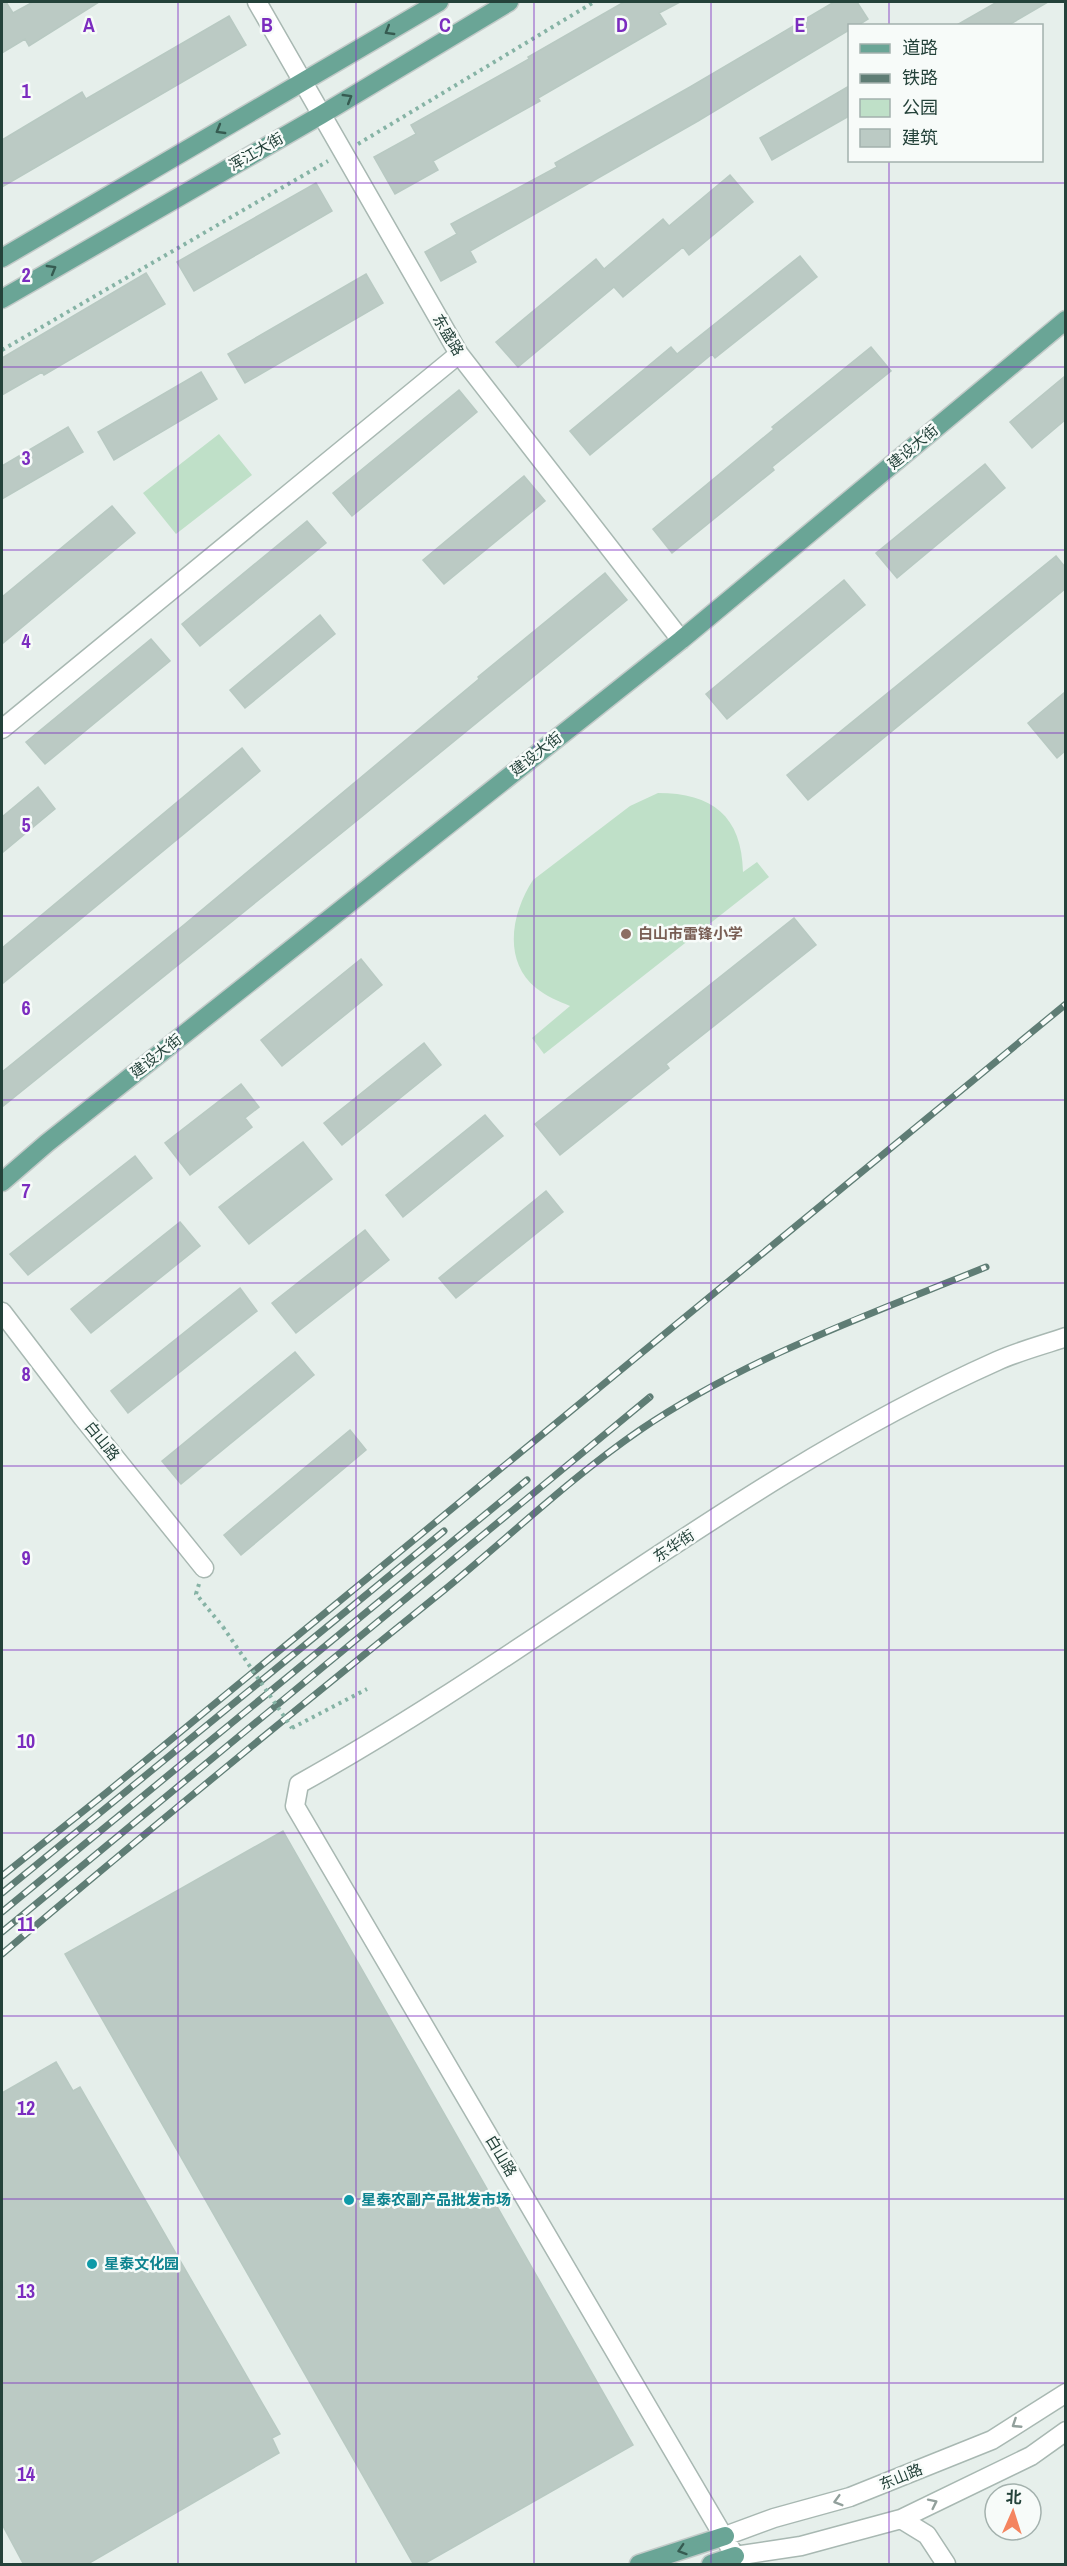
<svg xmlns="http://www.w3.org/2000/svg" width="1067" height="2566" font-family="'Archivo Narrow','Noto Sans SC',sans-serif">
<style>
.green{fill:#bfe0c8}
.building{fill:#bbcac4;stroke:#b8c9c2;stroke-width:1.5}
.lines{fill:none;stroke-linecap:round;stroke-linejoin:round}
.minor-casing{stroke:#a8b8b2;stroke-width:21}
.major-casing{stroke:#c2cac8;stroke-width:21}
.path{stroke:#86b3a5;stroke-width:4;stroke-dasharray:3 4.5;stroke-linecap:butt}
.minor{stroke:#fff;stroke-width:18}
.major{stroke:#6aa596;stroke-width:18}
.rail-casing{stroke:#5f7d75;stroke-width:7}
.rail{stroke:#f7fbf9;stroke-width:4.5;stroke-dasharray:14;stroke-linecap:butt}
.path-bridge{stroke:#86b3a5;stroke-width:4;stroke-dasharray:3 4.5;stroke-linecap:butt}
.oneway{stroke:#365b51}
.oneway2{stroke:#92a09c}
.grid{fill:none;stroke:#7b2cbf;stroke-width:1.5;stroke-opacity:0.55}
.education-dot{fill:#8d6e63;stroke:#f7fbf9;stroke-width:2}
.culture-dot{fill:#0f9aa8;stroke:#f7fbf9;stroke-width:2}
.labels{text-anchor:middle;stroke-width:5;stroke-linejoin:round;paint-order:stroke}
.street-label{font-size:15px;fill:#24423a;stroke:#f7fbf9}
.education-label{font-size:15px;font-weight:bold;fill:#785e54;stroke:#f7fbf9;text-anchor:start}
.culture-label{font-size:15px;font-weight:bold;fill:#0d838f;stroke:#f7fbf9;text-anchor:start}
.grid-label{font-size:20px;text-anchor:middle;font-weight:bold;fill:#7b2cbf;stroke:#f7fbf9;stroke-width:5;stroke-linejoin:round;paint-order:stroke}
</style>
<rect width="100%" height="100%" fill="#e6efeb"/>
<path class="green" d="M219 434 252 475 176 534 143 493Z
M658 793C712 793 742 816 743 872L757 862 769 877 544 1054 532 1038 570 1006C558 1001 546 996 536 988 502 960 512 912 533 880L630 806Z"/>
<path class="building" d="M2 2H6L13 13 33 2H99L29 46 25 39 2 53Z
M624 2H680L659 13 666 24 538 98 540 101 433 161 438 170 395 194 374 157 416 134 411 125 529 59 528 57Z
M834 2H857L868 19 857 26H849V30L698 121 470 251 476 262 441 281 425 252 457 234 451 224 557 167 555 163 690 87Z
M997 2H1048L1007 26H955Z
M229 16 246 45 2 187V140L82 92 86 99Z
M849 86V116L772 160 760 138Z
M730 175 753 202 689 255 683 247 623 297 614 287 518 367 496 342 596 259 604 269 663 219 669 226Z
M316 183 332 211 194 291 177 262Z
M800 256 817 277 715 358 712 354 590 455 570 431 671 347 677 354Z
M146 273 165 304 44 375 42 372 2 395V358Z
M366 274 383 303 245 383 228 354Z
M871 347 891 371 772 467 774 470 672 553 653 529 774 429 772 427Z
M201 372 217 399 114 460 98 432Z
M1065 376V420L1032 448 1010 422Z
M459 390 477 412 352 516 333 493Z
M68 427 83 452 2 499V466Z
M985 464 1005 488 897 578 876 553Z
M524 476 545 501 444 584 423 560Z
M112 506 135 533 2 644V597Z
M307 521 326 543 200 646 182 624Z
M1056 556 1065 567V589L808 800 787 775Z
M605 573 627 600 349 827 2 1107V1072L185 924 479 679 478 677Z
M844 580 865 605 727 719 706 694Z
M320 615 335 634 245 708 230 690Z
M151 639 170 661 45 764 26 742Z
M1065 692V751L1057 758 1028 723Z
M242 748 260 771 2 984V948Z
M38 787 55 809 2 853V817Z
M794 918 816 945 666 1064 669 1068 560 1155 535 1124Z
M361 959 382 985 282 1066 261 1040Z
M424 1043 441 1065 342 1145 324 1123Z
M241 1084 259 1107 245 1118 252 1127 190 1175 165 1143Z
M485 1115 503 1136 403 1217 386 1195Z
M303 1142 332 1179 249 1244 219 1207Z
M135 1156 152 1178 28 1275 10 1254Z
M546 1191 563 1212 456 1298 439 1278Z
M180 1222 200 1246 91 1333 71 1309Z
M365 1230 389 1260 296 1333 272 1303Z
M240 1288 257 1311 128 1413 111 1391Z
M295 1352 314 1375 181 1484 162 1461Z
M350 1430 366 1450 241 1555 224 1535Z
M283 1831 633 2445 422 2565H414L65 1954Z
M56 2062 73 2091 80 2087 280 2434 272 2438 279 2453 86 2565H24L2 2524V2093Z"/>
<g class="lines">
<g class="minor-casing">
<path id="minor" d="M257 2 459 354 681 640
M2 729 459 354
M2 1312 83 1418 204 1568
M1066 1337C1043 1345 1019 1351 997 1361 748 1472 537 1652 299 1784L295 1806 735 2556 801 2546 901 2519 1031 2456 1066 2431
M901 2519 927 2535 946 2564
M725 2536 774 2518 850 2497 992 2440 1066 2393"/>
</g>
<g class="major-casing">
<path id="major" d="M2 258 439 2
M2 299 321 115 509 2
M2 1182 47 1143 681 640 1066 320
M639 2564 725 2536
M711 2564 735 2556"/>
</g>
<path class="path" d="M358 144 594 2
M2 350 328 161
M199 1584 196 1594 223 1627
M292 1728 367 1689"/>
<use href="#minor" class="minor"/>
<use href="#major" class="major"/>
<g class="rail-casing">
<path id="rail" d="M2 1876 106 1793 1066 1004
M2 1893 444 1531
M2 1912 527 1480
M2 1932 650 1397
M2 1954C147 1831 294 1711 443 1591 508 1538 570 1478 640 1430 746 1358 868 1315 986 1267"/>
</g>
<use href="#rail" class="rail"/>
<path class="path-bridge" d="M223 1627 292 1728"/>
</g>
<defs><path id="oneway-chevron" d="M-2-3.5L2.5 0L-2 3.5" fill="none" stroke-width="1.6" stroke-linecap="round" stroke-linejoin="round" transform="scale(1.5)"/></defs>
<g class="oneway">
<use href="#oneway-chevron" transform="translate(389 31) rotate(149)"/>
<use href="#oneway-chevron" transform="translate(348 98) rotate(-31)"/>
<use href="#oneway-chevron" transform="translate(220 130) rotate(150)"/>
<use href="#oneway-chevron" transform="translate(52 269) rotate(-30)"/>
<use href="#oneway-chevron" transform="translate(682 2550) rotate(162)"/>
</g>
<g class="oneway2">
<use href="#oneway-chevron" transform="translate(1016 2424) rotate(147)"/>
<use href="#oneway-chevron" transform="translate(838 2501) rotate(164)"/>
<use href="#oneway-chevron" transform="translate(933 2503) rotate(-26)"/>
</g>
<path class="grid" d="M178 2V2564M356 2V2564M534 2V2564M711 2V2564M889 2V26M889 160V2564M2 183H1066M2 367H1066M2 550H1066M2 733H1066M2 916H1066M2 1100H1066M2 1283H1066M2 1466H1066M2 1650H1066M2 1833H1066M2 2016H1066M2 2199H1066M2 2383H1066"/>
<circle class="education-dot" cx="626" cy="934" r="6"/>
<g class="culture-dot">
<circle cx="349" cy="2200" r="6"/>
<circle cx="92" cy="2264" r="6"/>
</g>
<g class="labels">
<g class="street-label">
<text transform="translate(256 152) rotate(-30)" y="5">浑江大街</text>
<text transform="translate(448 335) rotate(59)" y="5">东盛路</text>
<text transform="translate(913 447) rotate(-40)" y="5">建设大街</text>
<text transform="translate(536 754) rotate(-38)" y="5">建设大街</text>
<text transform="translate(156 1056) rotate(-38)" y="5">建设大街</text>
<text transform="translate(102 1441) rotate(51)" y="5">白山路</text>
<text transform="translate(674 1546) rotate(-33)" y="5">东华街</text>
<text transform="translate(501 2156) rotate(59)" y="5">白山路</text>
<text transform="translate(901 2477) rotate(-22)" y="5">东山路</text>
</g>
<g class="education-label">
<text x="638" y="939">白山市雷锋小学</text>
</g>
<g class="culture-label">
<text x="361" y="2205">星泰农副产品批发市场</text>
<text x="104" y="2269">星泰文化园</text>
</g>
</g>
<g class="grid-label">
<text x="89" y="32">A</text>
<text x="267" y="32">B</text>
<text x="445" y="32">C</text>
<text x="622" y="32">D</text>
<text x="800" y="32">E</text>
<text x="26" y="98">1</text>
<text x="26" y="282">2</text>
<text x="26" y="465">3</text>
<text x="26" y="648">4</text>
<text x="26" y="832">5</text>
<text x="26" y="1015">6</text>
<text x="26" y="1198">7</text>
<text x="26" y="1381">8</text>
<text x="26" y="1565">9</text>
<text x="26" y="1748">10</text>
<text x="26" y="1931">11</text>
<text x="26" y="2115">12</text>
<text x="26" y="2298">13</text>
<text x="26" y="2481">14</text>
</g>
<rect width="1067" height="2566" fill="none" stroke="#24423a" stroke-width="6"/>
<rect x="848" y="24" width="195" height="138" fill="#f7fbf9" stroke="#a3b1ad" stroke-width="1.5"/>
<rect x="860" y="44" width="30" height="9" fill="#6aa596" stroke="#a3b1ad" stroke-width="1.5"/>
<text x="902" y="54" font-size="18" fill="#24423a">道路</text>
<rect x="860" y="74" width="30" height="9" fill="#5f7d75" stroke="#a3b1ad" stroke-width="1.5"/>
<text x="902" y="84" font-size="18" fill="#24423a">铁路</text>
<rect x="860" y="99" width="30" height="18" fill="#bfe0c8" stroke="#a3b1ad" stroke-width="1.5"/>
<text x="902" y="114" font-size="18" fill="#24423a">公园</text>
<rect x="860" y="129" width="30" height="18" fill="#bbcac4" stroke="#a3b1ad" stroke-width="1.5"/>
<text x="902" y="144" font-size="18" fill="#24423a">建筑</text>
<g transform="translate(1013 2512) rotate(3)"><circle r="28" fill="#f7fbf9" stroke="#a3b1ad" stroke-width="1.5"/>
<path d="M0-4.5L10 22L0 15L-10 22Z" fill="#f4845f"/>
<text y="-9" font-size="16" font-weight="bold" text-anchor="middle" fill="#24423a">北</text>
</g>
</svg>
